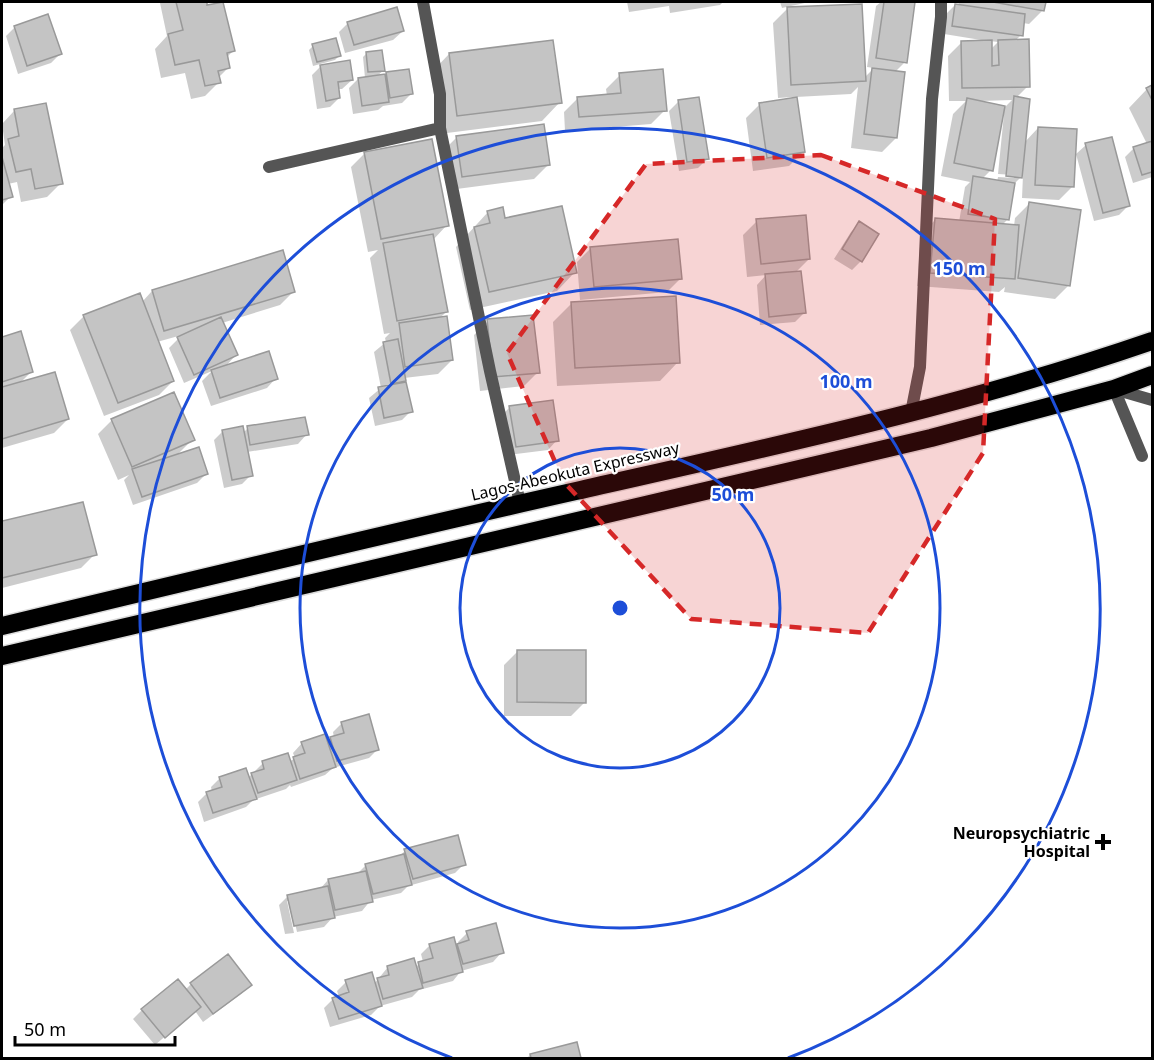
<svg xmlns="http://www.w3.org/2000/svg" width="1154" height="1060" font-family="'Noto Sans',sans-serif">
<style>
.shadow{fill:#0003;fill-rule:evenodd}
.building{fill:#c4c4c4;stroke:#999;stroke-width:1.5}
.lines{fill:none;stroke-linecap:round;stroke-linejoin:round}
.highway-casing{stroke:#dbdbdb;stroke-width:21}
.street{stroke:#555;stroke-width:12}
.highway{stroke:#000;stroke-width:18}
.marked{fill:#d62828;fill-opacity:0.2;stroke:#d62828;stroke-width:4.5;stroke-dasharray:12 8;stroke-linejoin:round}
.ring{fill:none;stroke:#1d4ed8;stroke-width:3}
.poi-dot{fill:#000;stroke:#fff;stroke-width:2}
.labels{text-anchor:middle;stroke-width:4.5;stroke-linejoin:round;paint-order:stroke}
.street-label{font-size:16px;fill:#000;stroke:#fff}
.poi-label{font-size:16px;font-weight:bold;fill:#000;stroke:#fff;text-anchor:end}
.centre{fill:#1d4ed8;stroke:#fff;stroke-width:3}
.ring-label{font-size:18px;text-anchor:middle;font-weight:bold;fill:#1d4ed8;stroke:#fff;stroke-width:4.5;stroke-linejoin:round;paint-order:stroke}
</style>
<rect width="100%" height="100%" fill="#fff"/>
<path class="shadow" d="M162 2H205L206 7 233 51 226 58 228 68 218 78 219 82 205 96 191 99 185 73 161 78 155 49 167 36 160 3Z
M627 2H723L720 5 670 13 669 6 629 12Z
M780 2H809L782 8Z
M881 2H914L905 62 895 72 896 138 882 152 851 148 858 87 851 94 796 97 803 152 789 166 753 171 746 118 760 104 792 100V97L778 98 773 23 787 9 865 77 874 68 867 67 876 6Z
M959 2H1044L1043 10 1029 24 1023 23 1021 35 1015 41 1028 86 1016 98 1024 143 1038 128 1073 186 1059 200 1022 198 1023 175 1013 185 1008 219 1002 225 1014 226 1015 218 1029 204 1069 285 1055 299 1004 292 1005 287 999 292 917 286 921 234 935 220 959 222 965 187 970 182 941 176 953 114 966 101H949L948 56 962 42H981V40L944 34 946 14 955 5 958 6ZM990 41 998 42 990 50ZM1012 100 1005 107 979 102 980 101ZM1002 113 1004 114 998 174 1014 175V178L998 177 997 182 982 179 991 170Z
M348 23 403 31 393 40 345 53 339 32Z
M15 27 60 54 51 63 18 74 6 36Z
M313 46 339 56 335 60 313 66 309 50Z
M367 53 383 71 377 76 384 77 387 74 411 94 402 103 383 106 378 110 353 114 349 88 358 79 365 78 363 57Z
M449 54 560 102 542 121 439 134 431 73Z
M321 66 352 80 342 89H337L339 98 330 107 317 109 312 75Z
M620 75 665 110 651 124 565 131 564 112 578 98 607 96 606 89Z
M1152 87V177L1133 183 1125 157 1134 148 1147 144 1129 108 1147 89Z
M698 99 707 159 698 168 679 171 669 111 678 102Z
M45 105 61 183 47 197 21 202 17 182 8 184 11 196 2 205V148L5 145 2 124 14 111Z
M457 137 548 165 534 179 449 190 443 151Z
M1086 145 1128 206 1119 215 1094 221 1076 154Z
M365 153 447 225 433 240 446 312 439 319 452 360 438 374 404 378 411 411 402 420 375 426 369 398 381 388 374 352 386 342 385 338 390 333 384 334 370 258 378 250 368 252 351 167Z
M488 212 504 220 575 272 557 291 470 310 456 247Z
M757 221 809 259 795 273 804 313 795 322 760 325 757 285 766 275 747 277 743 235Z
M860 223 861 261 852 270 834 259 851 232Z
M591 248 681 278 667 292 580 300 577 262Z
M152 291H294L280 305 222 323 236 355 224 368 276 378 267 388 211 406 202 381 212 371 184 383 169 348 182 335 157 342 173 381 159 395 104 416 70 330 84 316 142 302Z
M572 303 678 362 660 381 557 386 553 322Z
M488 321 538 372 524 386 480 391 474 335Z
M20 333 31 372 20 383 68 419 54 433 2 448V338Z
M510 407 557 440 548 450 507 455 501 416Z
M112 420 193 439 176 456 206 474 197 483 133 505 124 480 129 475 118 480 98 434Z
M248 428 307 434 298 444 247 452 251 475 242 484 224 488 214 440 223 431 243 433Z
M82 503 95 554 81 568 2 588V523Z
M518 651 585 702 571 716H504V665Z
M342 723 378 749 369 758 333 768 325 775 291 787 290 785 286 789 253 800 246 807 204 822 198 802 207 793 212 792 211 787 220 778H248L263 763 289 762 295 758 293 753 302 743H326L334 738 333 732Z
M405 851 464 864 455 873 408 886 401 893 371 900 362 911 333 917 324 927 297 932 290 901H287L294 933 285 934 279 905 288 896 319 890 328 880 357 874 366 865 398 857Z
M467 933 502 952 493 962 461 971 453 981 419 990 412 997 380 1006 371 1015 330 1027 324 1008 333 999 339 997 337 991 346 982 374 984 388 967H415L423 962 421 954 430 945 455 948 459 945 458 942Z
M191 984 250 985 241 994 203 1022 195 1011 155 1045 133 1019 142 1010 185 990Z
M576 1044 580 1058H527L530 1055Z"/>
<path class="building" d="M176 2H207V5L223 2 235 51 227 53 230 68 218 71 221 83 205 86 199 60 175 65 168 34 183 30Z
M884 2H915L907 63 876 58Z
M993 2H1046L1044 11Z
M862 4 866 81 791 85 787 7Z
M955 4 1025 14 1023 36 952 26Z
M397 7 404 31 354 45 347 22Z
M48 14 62 54 27 66 14 26Z
M336 38 341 56 317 62 312 44Z
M1029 39 1030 87 962 88 961 41 992 40V66L999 65 998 40Z
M553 40 562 103 457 116 449 53Z
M382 50 385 71 368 72 366 52Z
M350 60 353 80 338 82 340 98 326 101 320 65Z
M872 68 905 72 897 138 864 134Z
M409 69 413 94 390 98 386 72Z
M663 69 667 111 579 117 577 97 621 93 619 73Z
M385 74 389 102 362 106 358 78Z
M1152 85V100L1146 88Z
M1014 96 1030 99 1022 178 1006 176Z
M699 97 709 159 687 162 678 100Z
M797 97 805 152 767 158 759 103Z
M967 98 1005 106 993 171 954 163Z
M46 103 63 184 35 189 31 169 16 172 8 139 19 136 14 109Z
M544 124 550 165 462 177 456 136Z
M1038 127 1077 129 1074 187 1035 185Z
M1112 137 1130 206 1103 213 1085 143Z
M432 139 449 226 381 239 364 152Z
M1152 141V172L1142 175 1133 147Z
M2 157 13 197 2 200Z
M973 176 1015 183 1009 220 968 214Z
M1029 202 1081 210 1070 286 1018 278Z
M562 206 577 273 489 292 474 227 490 223 487 211 503 207 505 218Z
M806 215 810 259 761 264 756 219Z
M935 218 1019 225 1015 279 930 273Z
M859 221 879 234 862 262 842 249Z
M433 234 448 312 397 321 383 243Z
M678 239 682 279 594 287 590 247Z
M283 250 295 292 164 331 152 290Z
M801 271 806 313 769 317 765 274Z
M140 293 174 381 118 403 83 315Z
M676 296 680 363 575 368 571 302Z
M533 315 540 373 493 377 487 319Z
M447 316 453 360 405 367 399 323Z
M221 317 238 355 194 375 177 337Z
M21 331 33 372 2 382V337Z
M398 339 406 381 391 384 383 342Z
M269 351 278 379 220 398 211 370Z
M55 372 69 419 2 439V387Z
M406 382 413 412 384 418 378 387Z
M174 392 195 440 132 467 111 419Z
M553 400 559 441 516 447 509 406Z
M305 417 309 435 250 445 247 426Z
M243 426 253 476 232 480 222 430Z
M199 447 208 474 142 497 132 469Z
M83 502 97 555 2 578V521Z
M517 650H586V703L517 702Z
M369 714 379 750 337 761 330 737 344 733 341 722Z
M325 734 336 767 300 779 293 757 305 753 301 742Z
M288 753 297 780 258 793 251 773 264 769 262 761Z
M246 768 257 799 213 813 206 792 222 787 219 777Z
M458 835 466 865 413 879 404 849Z
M404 854 412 885 373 894 365 864Z
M366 871 373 902 335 910 328 879Z
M328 886 335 918 294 926 287 895Z
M496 923 504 953 463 964 457 944 469 940 466 931Z
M454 937 463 972 423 983 418 962 433 958 429 944Z
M228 954 252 985 213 1014 190 983Z
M414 958 423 988 383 999 377 978 389 975 387 966Z
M372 972 382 1006 339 1019 332 998 349 992 345 980Z
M178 979 201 1007 165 1038 141 1009Z
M577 1042 581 1058H531L530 1054Z"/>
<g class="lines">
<g class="highway-casing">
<path id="highway" d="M2 626C193 580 384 534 576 491 770 447 964 406 1152 341
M2 656 931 438 1114 389 1152 375"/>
</g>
<path class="street" d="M423 2 440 94V128L490 371 520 503
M269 167 440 128
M911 413 920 367 932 99 941 17V2
M1142 456 1114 389 1152 400"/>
<use href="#highway" class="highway"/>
</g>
<path class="marked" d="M821 155 995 219 983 453 868 633 691 619 564 482 507 353 646 164Z"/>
<g class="ring">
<circle cx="620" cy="608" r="160"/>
<circle cx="620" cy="608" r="320"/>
<path d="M452 1058A480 480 0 1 1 788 1058"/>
</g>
<path class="poi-dot" d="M1100 833h6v6h6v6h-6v6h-6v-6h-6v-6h6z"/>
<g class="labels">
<g class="street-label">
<text transform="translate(575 471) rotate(-13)" y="6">Lagos-Abeokuta Expressway</text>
</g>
<g class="poi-label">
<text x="1090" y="839">Neuropsychiatric<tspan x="1090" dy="18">Hospital</tspan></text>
</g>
</g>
<circle cx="620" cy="608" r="9" class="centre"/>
<g class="ring-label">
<text x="959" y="275">150 m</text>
<text x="846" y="388">100 m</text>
<text x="733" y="501">50 m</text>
</g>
<rect width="1154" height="1060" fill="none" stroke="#000000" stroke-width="6"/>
<path d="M15 1036v9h160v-9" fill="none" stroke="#000000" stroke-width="3"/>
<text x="24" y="1036" font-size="18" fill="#000000" stroke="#ffffff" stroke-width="4.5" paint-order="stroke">50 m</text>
</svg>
